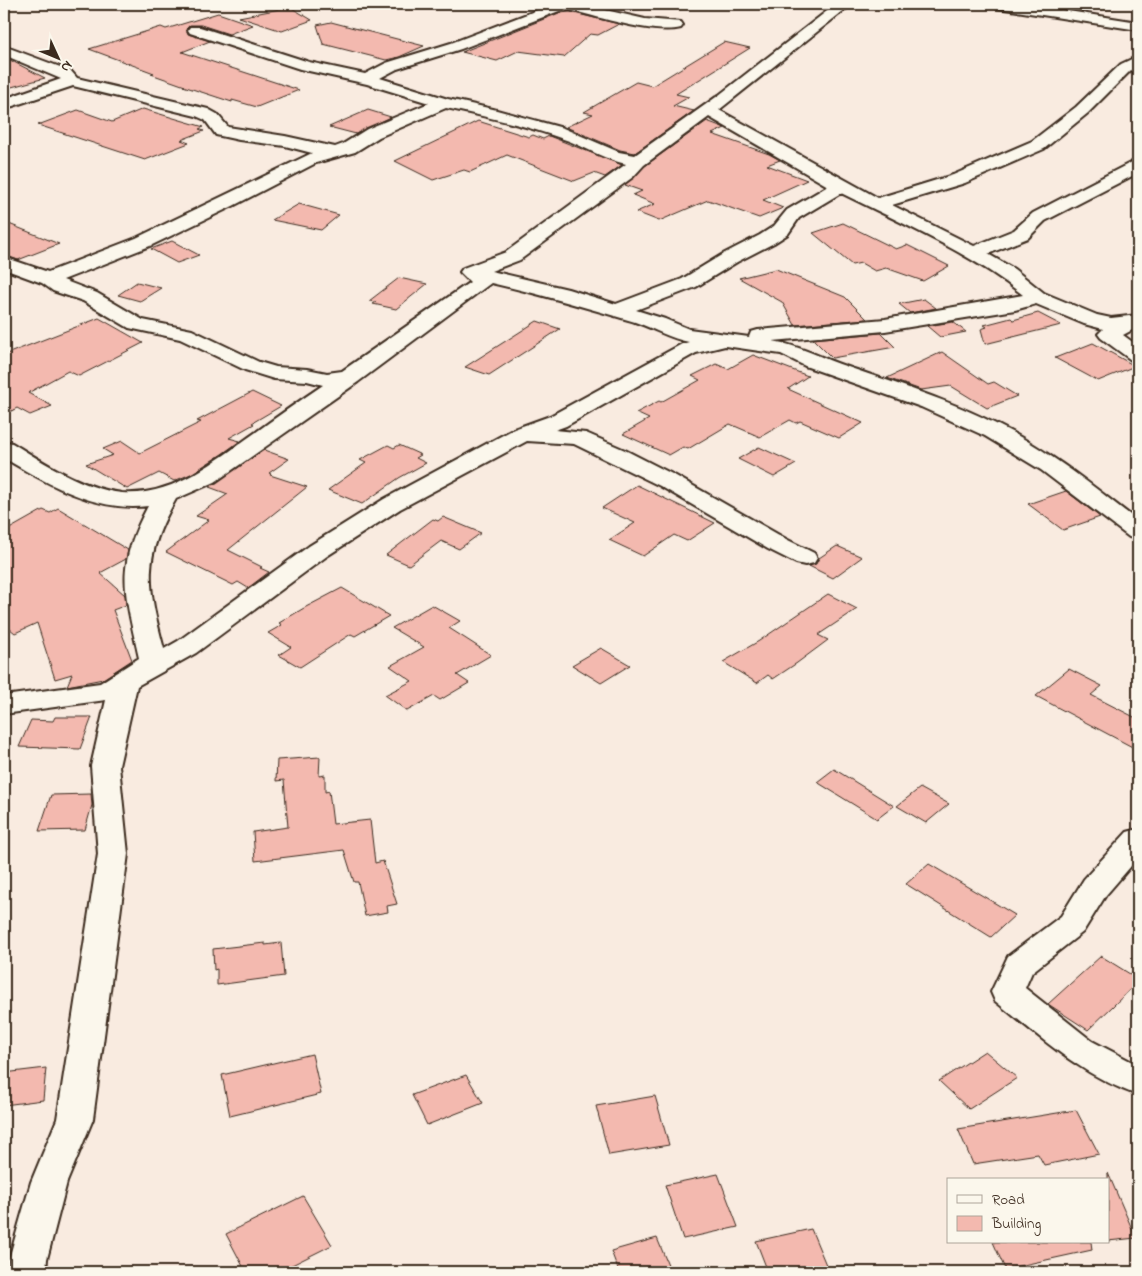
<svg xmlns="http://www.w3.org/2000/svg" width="1142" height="1276" font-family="'Indie Flower',sans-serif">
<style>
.building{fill:#f3b9af;stroke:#3b2a1e}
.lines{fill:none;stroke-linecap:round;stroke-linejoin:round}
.minor-casing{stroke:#3b2a1e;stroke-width:4}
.minor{fill:#fbf7ec;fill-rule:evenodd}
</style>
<rect width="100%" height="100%" fill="#f9ebe0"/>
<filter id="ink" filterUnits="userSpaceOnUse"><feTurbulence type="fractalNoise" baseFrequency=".02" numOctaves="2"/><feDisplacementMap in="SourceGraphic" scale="10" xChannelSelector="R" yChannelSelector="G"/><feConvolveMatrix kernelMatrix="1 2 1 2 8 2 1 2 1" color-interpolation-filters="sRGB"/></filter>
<g filter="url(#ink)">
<path class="building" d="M290 7 312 20 282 31 239 17Z
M570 12 619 24 598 35 590 34 564 57 518 51 497 61 462 52 559 13Z
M218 13 253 25 229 34 201 25H190L186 29 188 34 210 41 182 52 299 90 257 107 232 100V102L183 86H185L151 74 154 73 89 49 161 27 166 29Z
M331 22 424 46 399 57 386 60 323 44 317 25Z
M724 42 750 48 676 94 689 97 673 106 694 111 635 153 620 150 566 127 593 114 584 112 636 82 652 86Z
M4 57 8 59 45 78 4 89Z
M143 109 204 127 199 129 204 131 181 140 189 143 145 160 38 125 78 110 112 122Z
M368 110 391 117 356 134 329 127Z
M478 121 529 137 533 135 543 139 549 136 622 165 605 177 594 173 574 181 507 155 470 172 464 170 433 180 395 161Z
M707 121 725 128 712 134 769 154 780 160 767 165 807 180 763 200 783 208 759 218 708 200 659 221 636 212 655 204 633 195 642 191 625 185 645 166Z
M299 204 339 215 321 230 272 220Z
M4 222 59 244 18 260 4 255Z
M843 223 896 249 907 245 949 266 923 281 886 268 875 271 861 263 852 265 813 233Z
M172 241 199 255 177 263 151 249Z
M776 269 845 297 867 319 795 325 782 302 739 278Z
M399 278 427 284 396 309 373 304 376 302 369 301Z
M137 282 161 288 140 301 118 295Z
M924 299 936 308 910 313 899 304Z
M1038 313 1061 325 985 344 981 329 987 327 984 325 1011 318 1013 320Z
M99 318 143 343 79 376 68 371 28 393 52 406 30 415 17 408 4 415V355Z
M537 321 560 329 489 375 465 367Z
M953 322 966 332 940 337 927 326Z
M881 333 895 347 832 358 813 339Z
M1093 343 1135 366 1098 381 1055 358Z
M942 352 988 384 994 382 1017 396 987 408 951 386 921 390 887 378Z
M753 355 808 376 788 389 863 423 839 438 800 421 796 423 790 420 760 437 730 424 688 449 683 447 669 455 623 434 649 419 636 413 659 401 661 402 700 380 692 376 716 364 728 369Z
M252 392 281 406 252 423 254 424 229 438 240 441 222 454 191 474 174 481 159 473 127 489 86 464 113 455 103 449 122 441 140 453 201 422 197 421Z
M388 445 394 448 399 445 421 455 416 458 426 463 399 478 362 504 328 490 366 463 360 460Z
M759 447 796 464 774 477 738 459Z
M264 450 289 459 269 473 271 474 270 475 307 487 228 550 262 567 260 568 269 572 248 588 238 582 233 585 166 552 209 520 196 516 228 494 209 487Z
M637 485 715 523 687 541 674 535 643 556 609 540 635 523 602 508Z
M1066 491 1100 517 1063 530 1028 504Z
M58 508 128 550 126 559 100 573 125 595 126 605 113 610 132 660 103 679 67 686 72 674 55 679 37 623 15 633 4 624V532L43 510 50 513Z
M443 517 481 533 459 549 441 541 409 565 386 555 433 519 438 521Z
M837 546 862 557 833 578 809 566 816 564 819 558Z
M342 588 389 616 355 636 351 634 300 667 279 655 291 647 268 633 282 625 279 623 304 608Z
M828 594 857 609 818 635 828 640 797 663 773 679 768 675 757 683 723 662 759 641Z
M432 605 460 621 449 628 491 655 457 675 469 683 440 700 434 696 407 711 385 695 412 681 390 666 424 647 392 628Z
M601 648 630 665 601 683 572 665Z
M1069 669 1102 686 1091 695 1138 719V750L1036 696Z
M55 717H92L80 749 19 747 31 720 53 721Z
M320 757 319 776 325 775V792L329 791 333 824 370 820 375 863 383 861 397 904 387 906 388 912 365 916 358 882H354L344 850 255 861 253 832 288 827 284 780 276 781 277 760Z
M834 769 894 806 877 819 817 782Z
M920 788 949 804 926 823 897 806Z
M91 794 92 805 85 830 39 831 51 795Z
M929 864 1015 915 991 937 906 884Z
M265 943V945L281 943 284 976 217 985V969L214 970 213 949Z
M1101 956 1138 979V982L1088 1030 1048 1004Z
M985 1051 1017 1078 969 1109 939 1081Z
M312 1054 321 1094 230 1116 222 1075Z
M46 1068 43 1100 4 1105V1073Z
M466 1075 483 1103 427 1125 412 1095Z
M655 1096 669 1145 609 1155 596 1106Z
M1076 1110 1099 1154 1044 1165 1038 1154 973 1164 958 1129Z
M1108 1173 1136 1238 1108 1241Z
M718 1174 738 1227 683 1239 665 1185Z
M303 1196 332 1245 278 1272H246L226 1234Z
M811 1229 829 1272H768L756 1241Z
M657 1238 671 1272H619L611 1251Z
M993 1242H1091L1092 1250 1005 1269Z"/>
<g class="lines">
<g class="minor-casing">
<path id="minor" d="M553 4H579L645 19 681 22 683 25 681 28C654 35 599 17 570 10L559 11 461 49 397 69 380 78 448 99 493 109 563 128 619 152 635 155 719 95 836 4H852L719 110 878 198 953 175 1032 141 1076 107 1121 64 1138 56V67L1131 70 1088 113 1044 149 965 183 892 205 974 246 1014 230 1033 213 1132 162 1138 161V173L1045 221 1028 238 988 254 1014 269 1044 293 1097 315 1111 318 1138 315V327L1123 335 1138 346V362L1131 360 1101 338 1098 334 1103 329 1084 324 1036 304 1015 310 885 331 773 341C799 345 823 359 848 367 900 385 952 401 1000 426 1050 451 1094 487 1138 521V539L1129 537 1041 470 985 436 921 407 805 366 781 354 725 346 696 353 566 426 555 430 586 433 625 450 676 476 786 539 814 553 817 558 814 563 805 565 796 563 768 549 660 486 574 444 527 441 400 509 327 556 196 653 137 686 119 766 128 854 93 1119 67 1182 47 1259 46 1272H8L9 1259 31 1182 57 1119 98 854 91 766 106 700 4 714V696L100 683 139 658C125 593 114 569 148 506 97 513 46 483 4 458V441L12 443C45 463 83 489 122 493 172 497 214 462 252 435 275 418 299 401 323 385L307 381 274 379 245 370 180 339 129 328 83 301 53 291 42 283 4 269V257L48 272 136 238 312 153 285 146 239 140 216 135 205 120 196 116 73 86 4 109V99L61 79 4 55V46L71 71 77 78 208 109 217 114 228 127 285 136 335 147 343 144 367 129 429 103 367 84 300 69 190 33 188 30 190 27H200L309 62 365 74 386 63 451 43ZM446 108C487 117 529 126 569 141 588 149 605 159 626 164L506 252 463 268 460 272 470 282 342 371 327 373 307 369 276 367 259 362 192 330 143 320 97 293 63 280 150 246 233 206 316 163 355 152 379 137ZM709 117 828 186 787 210 774 226 760 235 723 254 682 279 616 304 568 289 491 271 520 260 633 177 644 165ZM841 193C903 224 969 252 1023 295L885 319 758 330 751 332 749 337 689 329 665 319 636 310 696 287 737 262 774 243 788 234 799 218ZM491 283C540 294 587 308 635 322 653 328 671 339 689 342L682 344 550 416 514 429 384 499 309 546 178 641 164 649C147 585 142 558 176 499L215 482 358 382Z
M991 4H1024L1138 22V30L998 8 993 7Z
M1138 829V858L1106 895 1083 932 1032 972 1025 988 1092 1041 1138 1065V1095C1083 1077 1039 1036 995 1001L991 992 1008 956 1061 916 1084 879 1127 832Z"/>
</g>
<use href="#minor" class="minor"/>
</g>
</g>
<rect width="1142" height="1276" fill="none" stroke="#fbf7ec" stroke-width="20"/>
<rect x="10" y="10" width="1122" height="1256" fill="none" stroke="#3b2a1e" stroke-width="2" filter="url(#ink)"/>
<rect x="947" y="1178" width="162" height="65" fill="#fbf7ec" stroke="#aea59a"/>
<rect x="957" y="1195" width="25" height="8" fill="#fbf7ec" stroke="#aea59a"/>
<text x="992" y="1204" font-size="15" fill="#3b2a1e">Road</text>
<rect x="957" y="1216" width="25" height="15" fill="#f3b9af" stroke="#aea59a"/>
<text x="992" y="1228" font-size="15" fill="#3b2a1e">Building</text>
<g transform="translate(58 58) rotate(134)" stroke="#fbf7ec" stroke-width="4" paint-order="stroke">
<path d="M0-4L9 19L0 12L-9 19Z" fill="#3b2a1e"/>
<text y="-8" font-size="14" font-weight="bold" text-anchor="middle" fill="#3b2a1e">N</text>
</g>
</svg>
